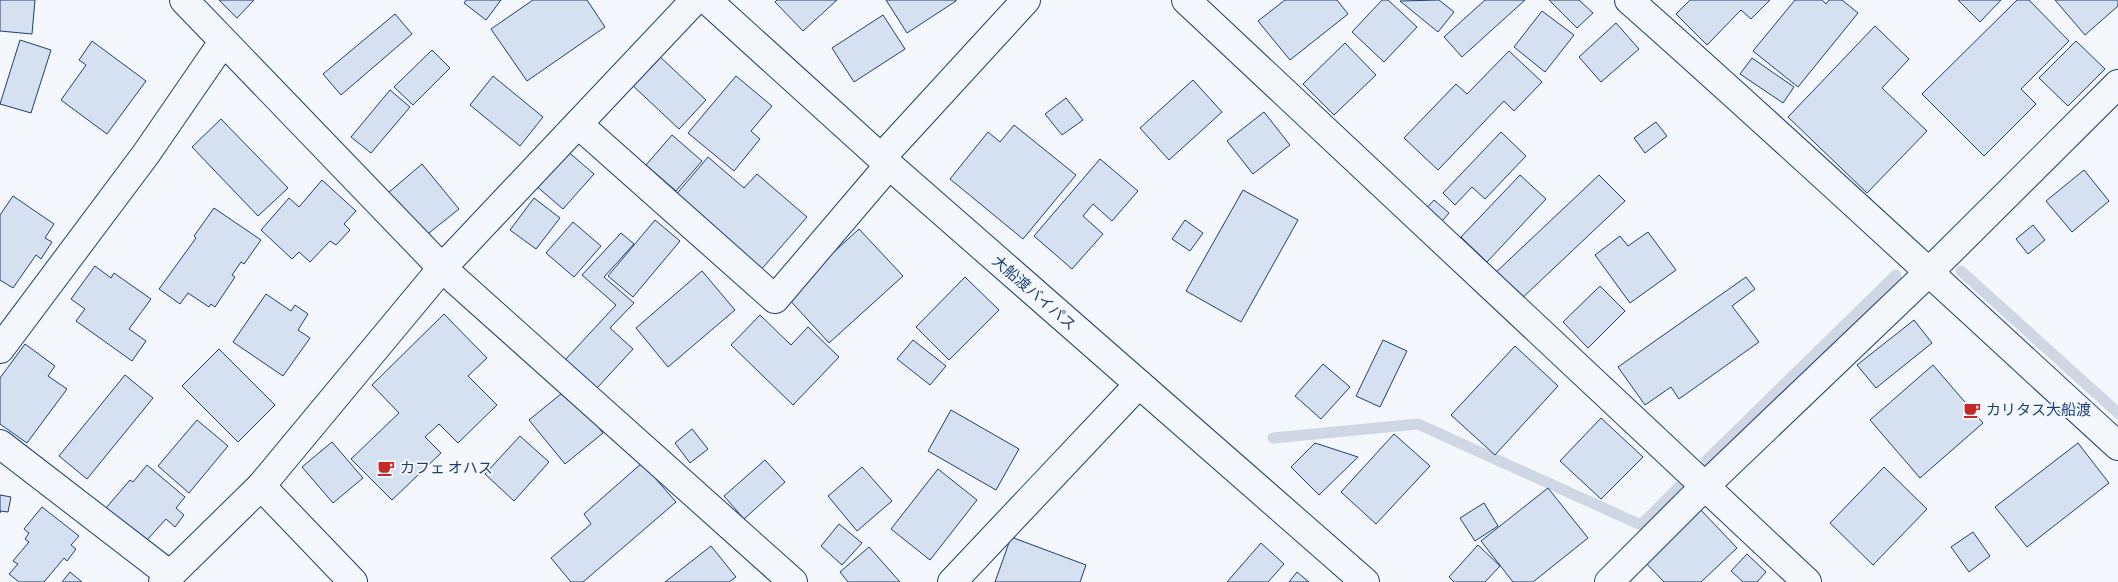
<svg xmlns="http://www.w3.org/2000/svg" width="2118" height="582" font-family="Commissioner,'Noto Sans JP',sans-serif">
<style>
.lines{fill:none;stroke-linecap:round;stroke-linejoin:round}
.stream{stroke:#cfd7e4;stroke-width:11}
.building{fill:#d5e0f0;stroke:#1d3f73}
.street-casing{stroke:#1d3f73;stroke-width:30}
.secondary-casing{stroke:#1d3f73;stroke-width:30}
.highway-casing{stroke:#1d3f73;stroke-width:30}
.street{stroke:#f4f7fb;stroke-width:28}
.secondary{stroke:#f4f7fb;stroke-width:28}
.highway{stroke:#f4f7fb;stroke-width:28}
.labels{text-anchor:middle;stroke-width:4;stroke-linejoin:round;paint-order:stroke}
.street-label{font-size:15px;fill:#1d3f73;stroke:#f4f7fb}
.poi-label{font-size:15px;fill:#1d3f73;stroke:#f4f7fb;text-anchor:start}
</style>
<rect width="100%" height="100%" fill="#f4f7fb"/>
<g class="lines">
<path class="stream" d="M1961 271 2118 413
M1273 438 1418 424 1641 525 1679 487
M1706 461 1896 275"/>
</g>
<path class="building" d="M0 0H35L32 34 0 31Z
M219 0H254L237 18Z
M466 0H501L486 20 464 3Z
M533 0H587L605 27 527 81 491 29Z
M777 0H837L803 31 775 2Z
M886 0H956V1L907 33Z
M1285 0H1337L1348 14 1290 60 1258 21Z
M1382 0H1388L1417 27 1384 62 1352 32Z
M1439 0 1454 12 1438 32 1400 1Z
M1485 0H1525L1462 57 1444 37Z
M1549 0H1579L1593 13 1577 28Z
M1690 0H1770L1751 19 1741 10 1707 45 1676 14Z
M1795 0H1822L1826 4 1829 0H1842L1858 13 1798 87 1753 51Z
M1958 0H2001L1980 22Z
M2017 0H2029L2069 41 2021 89 2036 104 1984 156 1922 94Z
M2055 0H2118V6L2085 35Z
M1542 11 1574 35 1545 72 1514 47Z
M395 14 412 34 341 95 323 74Z
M883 15 905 49 854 82 832 48Z
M1616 23 1639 49 1601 82 1579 57Z
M1875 26 1909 59 1882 88 1927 131 1867 193 1788 117Z
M20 40 51 50 31 113 0 104Z
M92 41 146 81 107 134 61 100 86 65 79 60Z
M2076 41 2105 69 2068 106 2039 78Z
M1345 43 1376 75 1334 115 1303 84Z
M432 50 450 68 413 105 394 87Z
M1509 51 1542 82 1514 111 1504 101 1438 170 1404 138 1456 84 1467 94Z
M656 53 706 100 679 129 629 82Z
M1752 58 1794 87 1783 103 1740 74Z
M493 76 543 117 520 146 470 105Z
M736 76 772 106 751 131 760 139 734 171 688 133Z
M1193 80 1222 112 1169 160 1140 128Z
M390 90 410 107 371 153 351 137Z
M1066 98 1083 120 1062 135 1045 114Z
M1264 112 1290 145 1253 174 1227 141Z
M221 119 288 188 258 216 192 147Z
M1656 122 1667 136 1645 153 1634 138Z
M1014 125 1076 175 1023 239 950 179 988 132 1000 142Z
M1501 132 1526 156 1485 199 1472 187 1455 205 1443 193Z
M672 135 702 161 676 191 646 165Z
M565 149 594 174 563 209 535 185Z
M708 157 744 188 757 174 807 217 760 271 674 197Z
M1100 159 1138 191 1112 221 1093 204 1083 216 1103 234 1072 269 1034 236Z
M422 164 459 209 424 237 388 193Z
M2084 170 2109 201 2072 232 2046 201Z
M1520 175 1546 199 1487 262 1461 237Z
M1599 175 1625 201 1518 302 1493 275Z
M322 180 356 211 344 224 350 230 336 245 330 241 310 262 299 252 292 259 261 230 289 198 299 207Z
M1243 190 1298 220 1241 322 1186 291Z
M13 196 54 224 45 238 52 242 41 259 36 255 13 288 0 280V215Z
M534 198 560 218 536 249 510 230Z
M1434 200 1449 213 1437 227 1421 214Z
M214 208 261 240 244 264 241 262 232 275 235 277 215 307 211 304 209 307 188 293 180 304 159 289 196 238 194 236Z
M655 220 680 241 633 297 608 276Z
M1185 220 1203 233 1190 251 1172 239Z
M573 222 601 246 574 277 546 253Z
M2033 225 2045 240 2028 254 2016 239Z
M859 229 903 276 829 343 786 296Z
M1648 232 1676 270 1630 303 1595 255 1620 236 1628 246Z
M621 233 634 244 604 277 634 303 610 328 633 349 597 388 565 360 616 305 582 275Z
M95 266 111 278 114 273 151 299 129 329 146 341 132 361 76 321 85 309 71 299Z
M702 271 735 310 668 367 636 328Z
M965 277 999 310 949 360 916 327Z
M1746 277 1755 289 1732 306 1759 342 1679 399 1671 387 1645 405 1618 367Z
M1600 286 1625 311 1588 348 1563 322Z
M266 294 291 311 295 305 308 314 298 330 310 338 283 376 233 342Z
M444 314 487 358 468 376 497 405 458 443 439 424 425 437 441 453 392 500 351 459 399 413 372 385Z
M760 315 791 345 808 327 839 357 793 405 731 345Z
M1914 320 1932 343 1876 388 1857 365Z
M913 340 946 366 930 385 897 359Z
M1383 340 1407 351 1380 407 1356 396Z
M25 344 55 366 48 376 67 389 27 443 0 424V378Z
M1515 346 1558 386 1495 455 1451 415Z
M219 349 275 405 238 442 182 386Z
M1323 364 1350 387 1321 419 1295 396Z
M1933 365 1983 423 1920 478 1870 420Z
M125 375 153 398 87 479 59 456Z
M567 389 603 433 565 464 529 420Z
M951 410 1019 449 996 490 928 451Z
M1601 418 1643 457 1601 499 1560 461Z
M197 420 228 446 189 493 158 466Z
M692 429 708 449 690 463 675 443Z
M1394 434 1430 466 1376 524 1341 492Z
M520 436 549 462 514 501 485 474Z
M332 442 363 478 333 503 302 467Z
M1315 443 1358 457 1319 495 1291 467Z
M2078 443 2109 483 2027 547 1995 507Z
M765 460 785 482 744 519 724 496Z
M642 463 676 502 583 582H571L551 558 591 524 584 514Z
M147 465 185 497 176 508 184 515 175 527 166 519 146 541 106 508 130 480 133 482Z
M862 467 892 501 857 531 828 496Z
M1884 467 1927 509 1873 565 1830 523Z
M938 469 977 500 930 560 891 529Z
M1548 488 1588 538 1533 582H1513L1481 541Z
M0 495 11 497 8 512 0 511V513Z
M1484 503 1498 526 1475 541 1460 518Z
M42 507 79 536 71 545 76 549 67 561 64 558 44 582H19L9 574 18 564 13 561 29 542 25 539 29 533 24 529Z
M1700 509 1737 548 1701 582H1664L1644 561Z
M839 524 862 543 842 565 821 546Z
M1973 532 1990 556 1969 572 1951 547Z
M1011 537 1086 565 1080 582H995Z
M1261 543 1284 564 1268 582H1227Z
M1478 545 1500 566 1485 582H1454L1449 577Z
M711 546 736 577 729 582H665Z
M869 547 900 582H848L840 572Z
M1747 554 1766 572 1757 582H1743L1731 571Z
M70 572 82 582H62Z
M1297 572 1309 582H1289Z"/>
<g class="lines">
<g class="street-casing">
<path id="street" d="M184 0 442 268 793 582
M1186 0 1807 582
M1629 0C1794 146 1955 297 2118 446
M578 124 775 299 889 165
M881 158 1026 0
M0 349 146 154 223 42
M0 444 170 575
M261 486 353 582
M952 582 1139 384
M1609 582 1706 485 1928 273 2118 84"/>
</g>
<g class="secondary-casing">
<path id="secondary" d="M163 582 261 486 442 268 695 0"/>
</g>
<g class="highway-casing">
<path id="highway" d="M707 0 889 165 1365 582"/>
</g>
<use href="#street" class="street"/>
<use href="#secondary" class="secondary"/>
<use href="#highway" class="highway"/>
</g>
<defs>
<g id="cafe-bare" transform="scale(1.35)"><path d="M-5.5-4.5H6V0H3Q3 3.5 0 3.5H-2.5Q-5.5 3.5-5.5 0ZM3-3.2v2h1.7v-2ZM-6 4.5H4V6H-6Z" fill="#c62828" stroke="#f4f7fb" stroke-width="2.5" paint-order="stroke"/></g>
</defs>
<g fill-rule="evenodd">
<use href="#cafe-bare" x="1972" y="410"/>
<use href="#cafe-bare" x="386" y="468"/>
</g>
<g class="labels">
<g class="street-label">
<text transform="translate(1034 293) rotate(41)" y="5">大船渡バイパス</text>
</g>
<g class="poi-label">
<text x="1986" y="415">カリタス大船渡</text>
<text x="400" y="473">カフェ オハス</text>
</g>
</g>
</svg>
